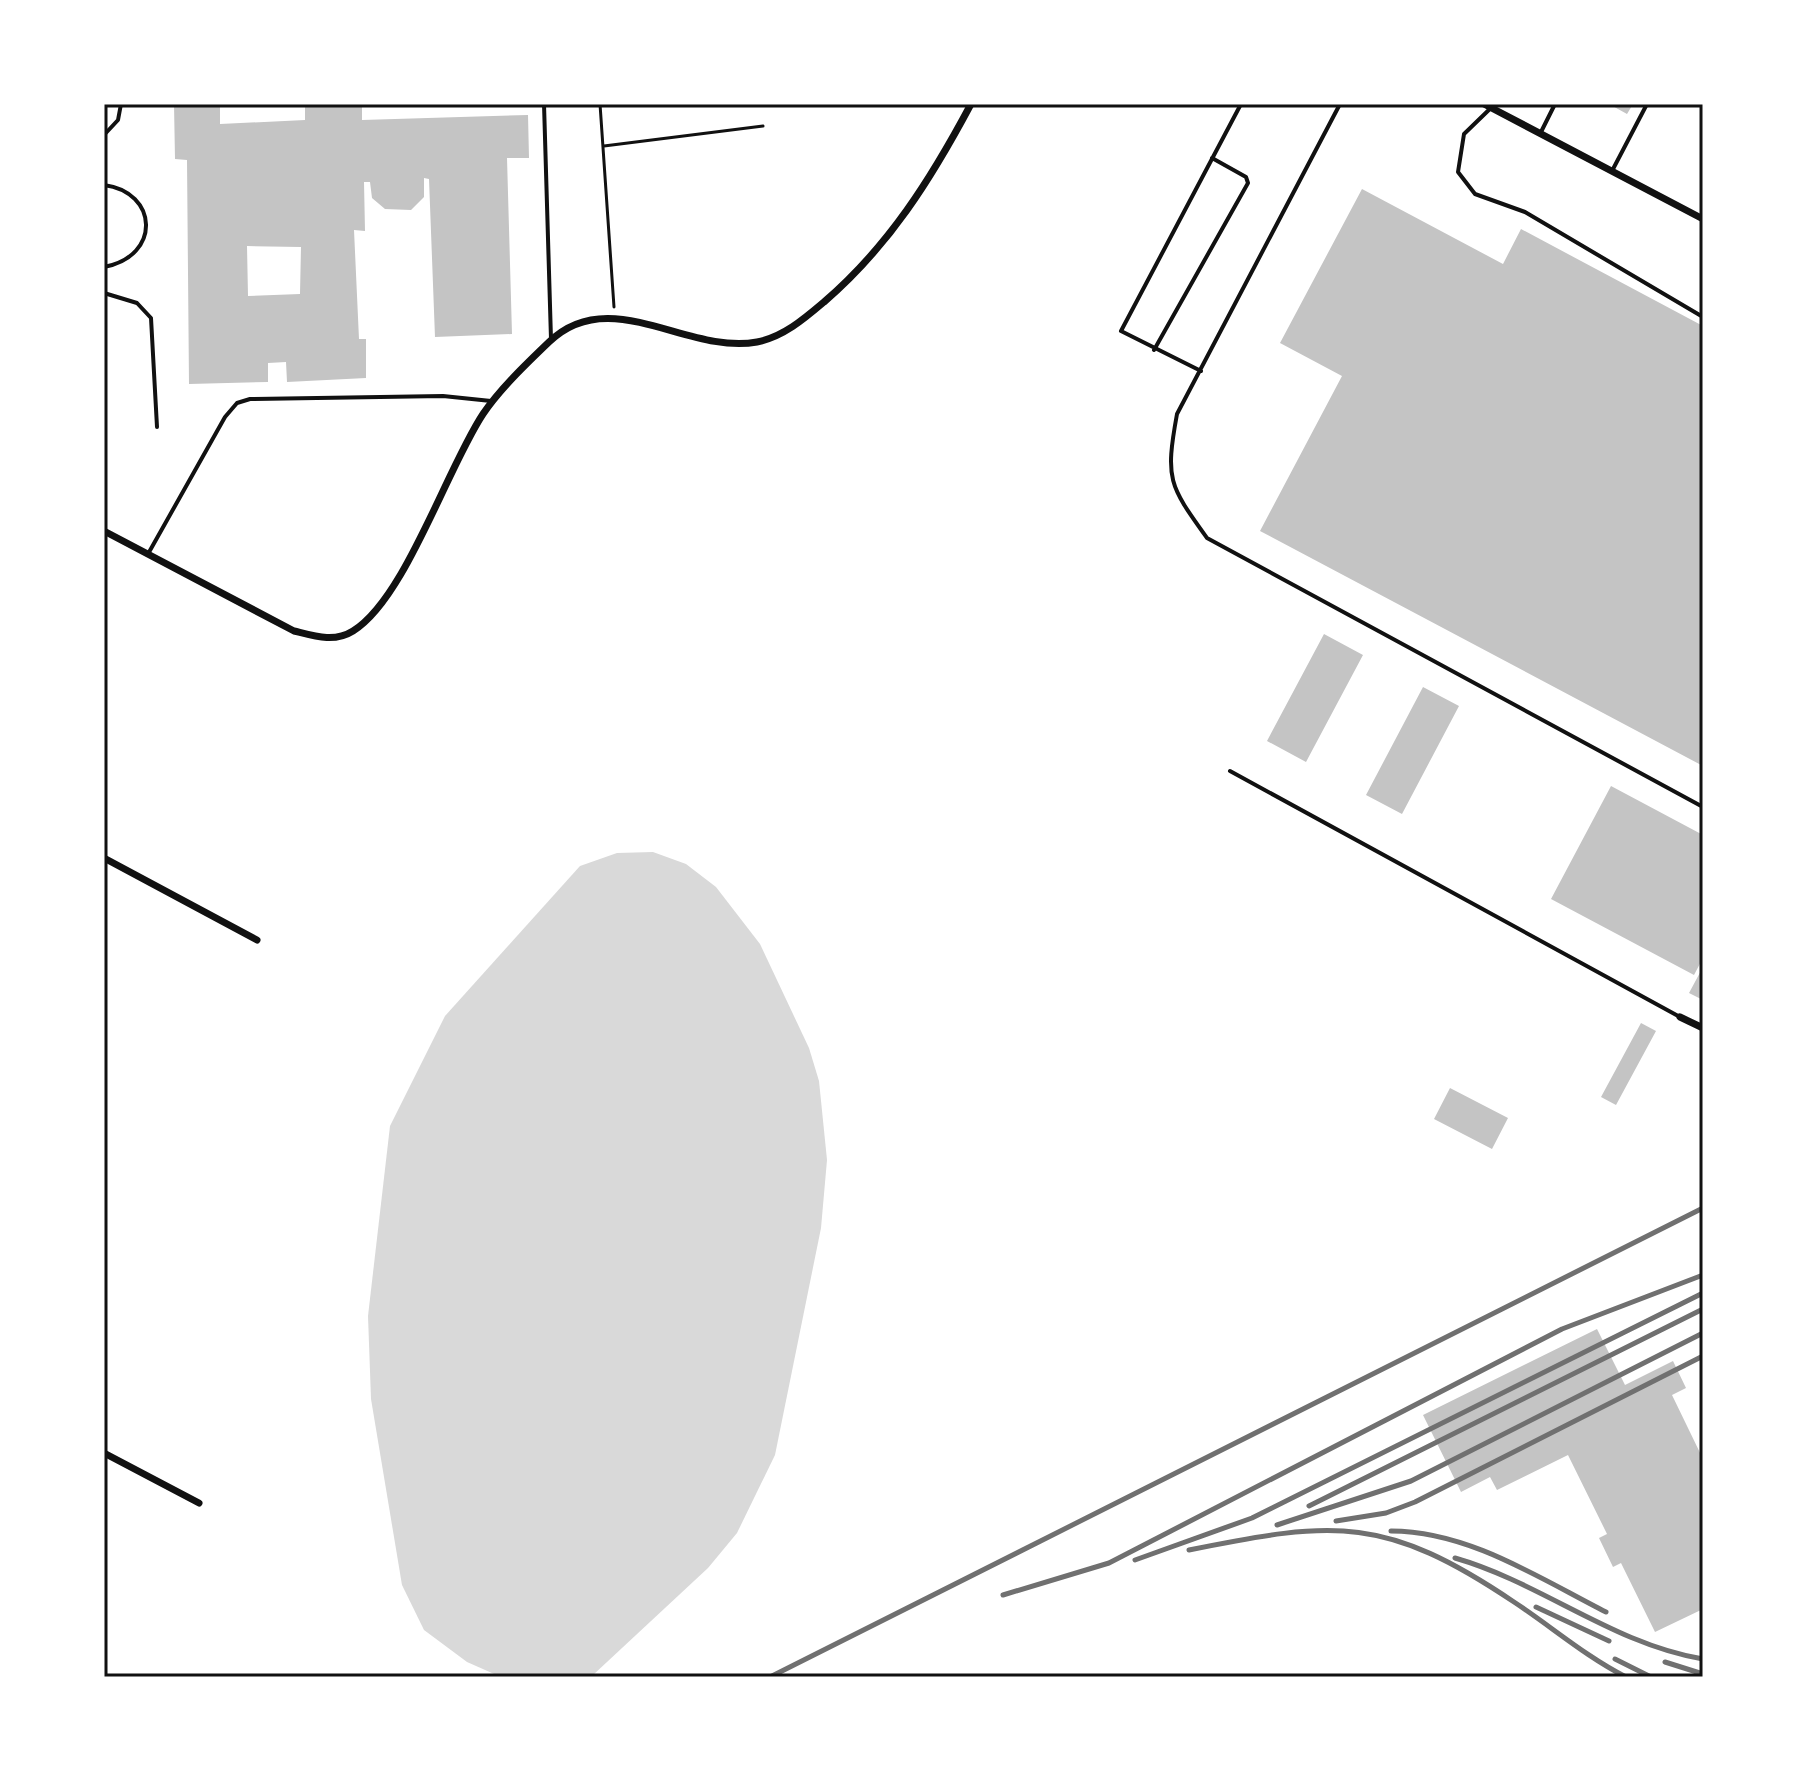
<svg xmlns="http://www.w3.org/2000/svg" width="1807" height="1781" font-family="'Varela Round',sans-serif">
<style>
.water{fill:#d9d9d9}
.building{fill:#c4c4c4;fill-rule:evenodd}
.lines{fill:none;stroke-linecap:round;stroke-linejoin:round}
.path{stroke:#111;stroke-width:3}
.service{stroke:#111;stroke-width:4}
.minor{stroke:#111;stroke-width:7}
.rail{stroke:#707070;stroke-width:5}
.neatline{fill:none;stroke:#111;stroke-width:3}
</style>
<rect width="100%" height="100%" fill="#fff"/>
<path class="water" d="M653 852 686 864 716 887 760 944 809 1048 819 1081 827 1160 821 1228 775 1455 737 1533 708 1568 593 1675 501 1677 467 1662 424 1630 402 1585 371 1399 368 1316 390 1126 445 1016 580 866 617 853Z"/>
<path class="building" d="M174 104H220V124L305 120V104H362V120L528 115 529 158H507L512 334 435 337 429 179 424 178V197L411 210 385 209 372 198 370 182H364L365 231 354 230 359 339H366V378L287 382 286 362 268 363V382L189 384 187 160 175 159ZM247 246 301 247 300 294 248 296Z
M1609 104H1633L1627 114Z
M1362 189 1503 264 1521 229 1703 326V766L1260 531 1342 376 1280 343Z
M1324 634 1363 655 1306 762 1267 741Z
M1423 687 1459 706 1402 814 1366 795Z
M1611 786 1703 835V958L1694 975 1551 899Z
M1703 967V1000L1689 993Z
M1641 1023 1656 1031 1616 1105 1601 1097Z
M1450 1088 1508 1118 1492 1149 1434 1119Z
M1597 1329 1625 1385 1673 1361 1686 1388 1672 1395 1703 1459V1609L1655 1632 1621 1563 1613 1567 1599 1538 1607 1534 1568 1455 1497 1490 1490 1477 1461 1492 1423 1415Z"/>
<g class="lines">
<path class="path" d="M600 104 614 307
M604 146 763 126"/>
<path class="service" d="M544 104 551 339
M1340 104 1177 414C1165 480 1169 485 1207 538L1703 807
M1495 104 1464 134 1458 172 1475 194 1525 212 1703 317
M1540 134 1555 104
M104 135 118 120 121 104
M1612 171 1647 104
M104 185C158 192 162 256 104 267
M104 293 137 303 151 318 157 427
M1154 350 1248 183 1246 177 1212 158
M1201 371 1121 331 1241 104
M148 554 225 417 237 403 250 399 443 396 491 401
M1230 771 1680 1017"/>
<path class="minor" d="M1484 104 1703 219
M104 531 294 631C314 636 334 643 353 631 405 599 447 468 483 414 500 389 526 364 549 342 610 283 687 355 757 342 783 337 804 319 824 302 889 246 931 179 971 104
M104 858 257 940
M1680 1017 1703 1028
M104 1453 199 1503"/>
<path class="rail" d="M1309 1506 1703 1309
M1336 1521 1386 1513 1415 1502 1703 1356
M1277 1525 1411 1481 1703 1333
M1391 1531C1468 1531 1539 1578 1606 1612
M1189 1550C1336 1520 1386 1516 1514 1602 1552 1627 1585 1656 1626 1677
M1455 1558C1542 1583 1613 1644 1703 1659
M1135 1560 1252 1518 1703 1293
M1003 1595 1109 1563 1562 1329 1703 1275
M1536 1607 1609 1641
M1615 1659 1651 1677
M1665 1662 1703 1674
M770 1677 1703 1208"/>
</g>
<rect width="1807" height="1781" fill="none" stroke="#ffffff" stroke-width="212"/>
<rect x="106" y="106" width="1595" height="1569" class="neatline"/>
</svg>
